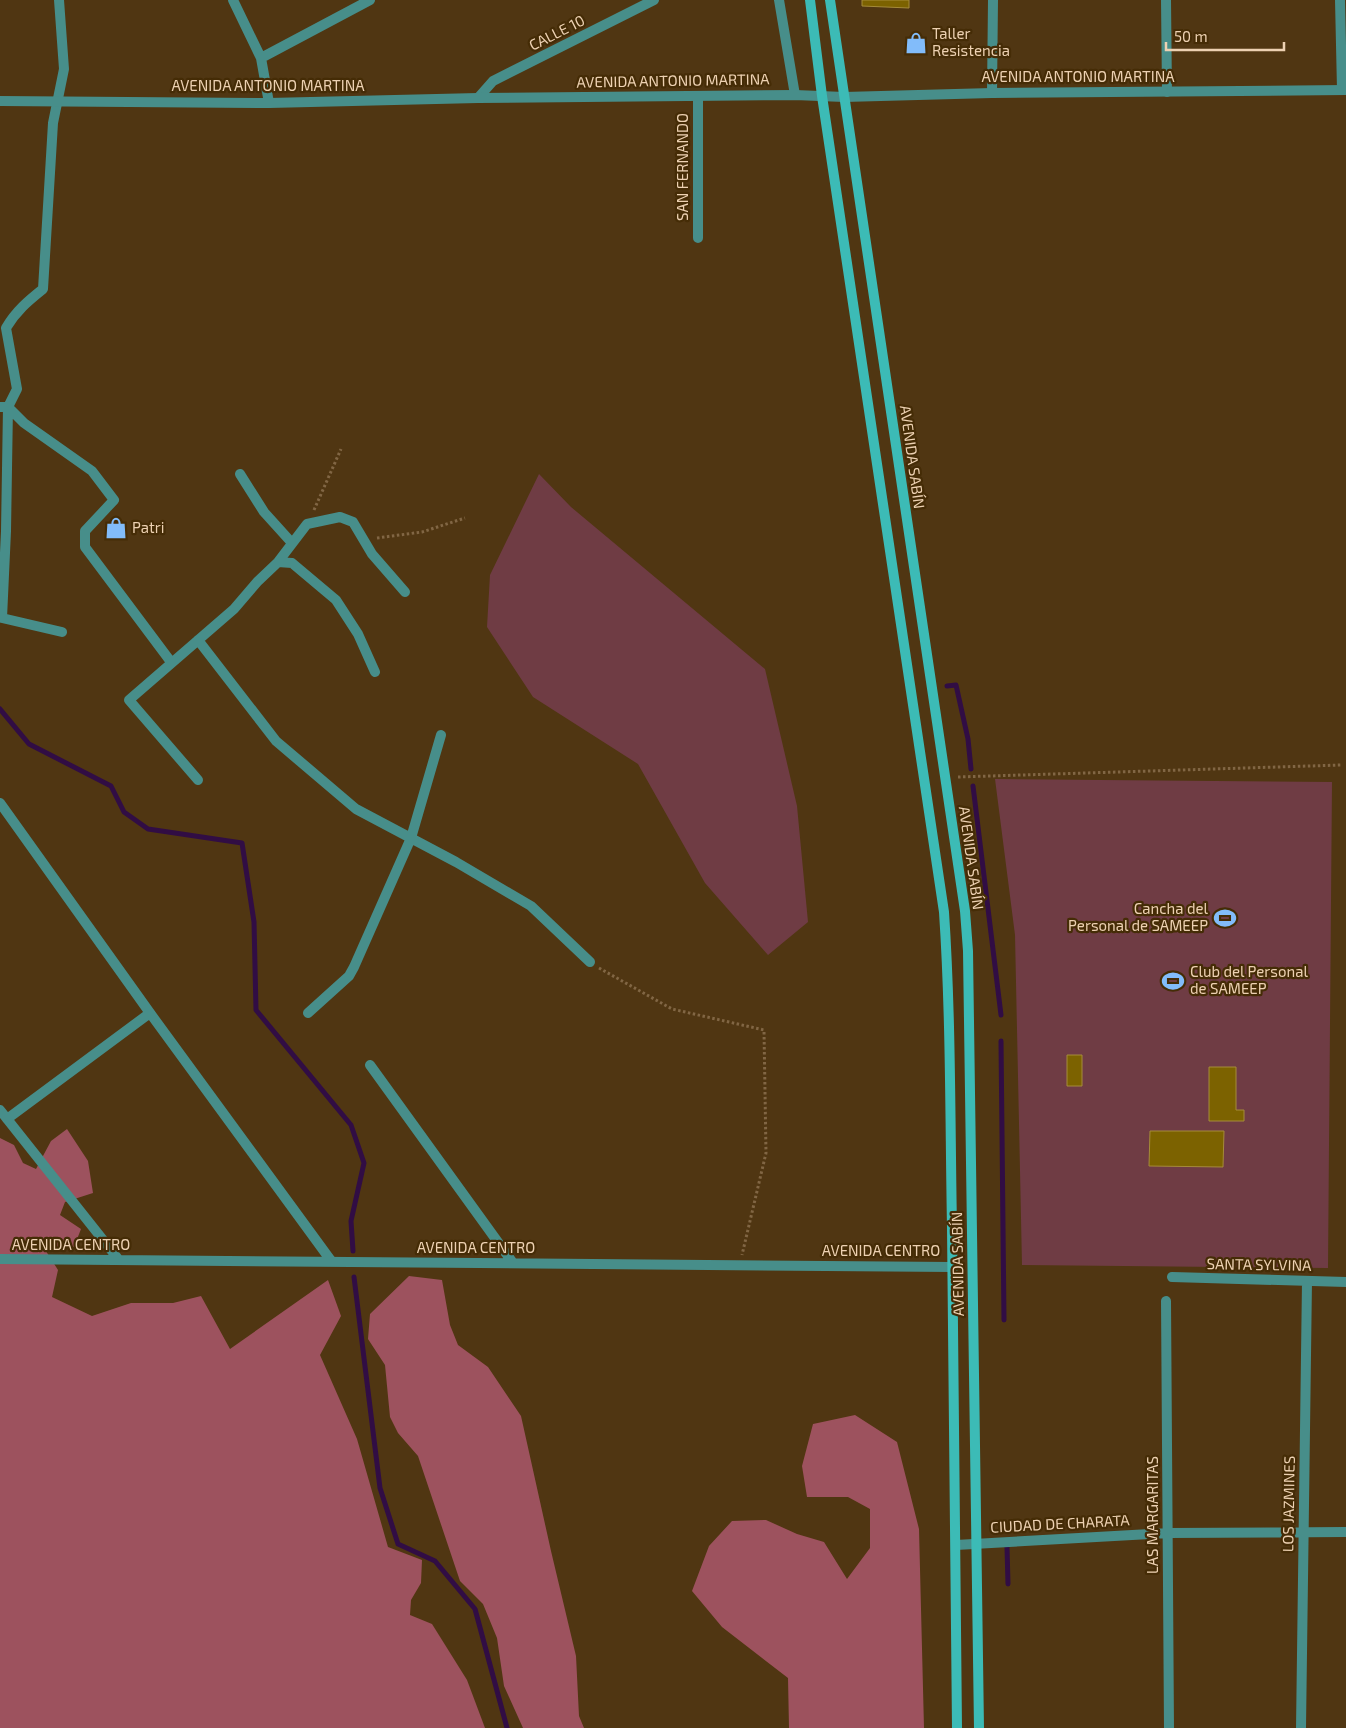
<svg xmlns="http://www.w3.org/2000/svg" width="1346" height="1728" font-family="'Exo 2',sans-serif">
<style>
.green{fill:#6f3c44}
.forest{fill:#9d525e}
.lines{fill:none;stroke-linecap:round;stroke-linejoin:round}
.stream{stroke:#310d44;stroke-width:5}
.building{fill:#7c6200;stroke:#a58b3a}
.path{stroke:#816644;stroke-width:3;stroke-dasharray:2.5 2.5;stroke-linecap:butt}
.minor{stroke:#478e8a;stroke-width:10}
.tertiary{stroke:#478e8a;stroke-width:10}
.secondary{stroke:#3cbbb6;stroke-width:10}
.labels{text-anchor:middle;stroke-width:4.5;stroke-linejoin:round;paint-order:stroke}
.street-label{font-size:15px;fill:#edd1b2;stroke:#452c06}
.poi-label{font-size:15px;fill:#edd1b2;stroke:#452c06;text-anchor:start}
</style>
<rect width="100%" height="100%" fill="#503612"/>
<path class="green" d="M539 474 571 507 765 669 797 806 808 922 768 955 705 883 638 764 533 697 487 627 490 575Z
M995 779 1332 782 1328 1268 1022 1265 1015 935Z"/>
<path class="forest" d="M67 1129 88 1161 93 1193 65 1202 60 1215 81 1229 74 1247 44 1248 58 1270 52 1297 92 1316 131 1303H173L201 1296 230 1349 328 1280 341 1316 320 1355 357 1439 388 1547 422 1560 421 1583 411 1600 410 1615 432 1624 467 1680 485 1728H0V1138L14 1145 23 1163 36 1169 51 1141Z
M409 1276 442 1280 450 1325 458 1345 488 1367 521 1416 551 1551 576 1656 579 1716 584 1728H523L504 1686 497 1638 483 1604 460 1581 418 1456 398 1433 390 1417 385 1365 368 1339 370 1314Z
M855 1415 897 1442 919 1529 924 1728H789L788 1678 722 1627 692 1591 709 1546 732 1521 766 1520 797 1534 824 1542 847 1579 870 1548V1509L848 1497H807L802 1466 813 1424Z"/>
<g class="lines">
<path class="stream" d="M947 686 956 685 968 739 971 769
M0 709 29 744 111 786 124 812 148 829 242 843 254 922 256 1010 351 1125 364 1163 351 1221 353 1251
M973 786 1001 1015
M1001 1041 1004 1320
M354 1277 380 1488 398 1544 435 1561 475 1609 507 1728
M1007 1547 1008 1584"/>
</g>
<path class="building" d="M862 0H909V8L862 6Z
M1067 1055H1082V1086H1067Z
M1209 1067H1236V1110H1244V1121H1209Z
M1150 1131H1224L1223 1167 1149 1166Z"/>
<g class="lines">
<path class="path" d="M314 510 341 449
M377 538 422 532 465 518
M958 777 1341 765
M599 968 672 1009 764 1030 766 1153 742 1255"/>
<path class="minor" d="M59 0 64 69 53 123 43 289C28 301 16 311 6 328L17 389 8 407 6 531 2 618 62 632
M233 0 261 58 269 103
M779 0 795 95
M1166 0 1167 92
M1340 0 1342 90
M261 58 370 0
M992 93 993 0
M698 97V238
M478 98 493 81 654 0
M0 407H8L24 423 92 471 114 500 85 531V547L171 662
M240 474 264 512 292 543
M278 562 292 563 336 600 358 634 375 672
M198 640 276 741 356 809 456 862 531 906 590 962
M198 780 129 700 234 609 258 581 278 562 307 524 340 517 353 522 372 554 405 592
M0 803 150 1013 332 1262
M308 1013 349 976 354 967 411 838 441 735
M370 1065 513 1263
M0 1110 119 1260
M7 1119 150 1013
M0 1259 952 1267
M1172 1277 1346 1282
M1166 1301 1169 1728
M956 1545 1168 1533 1346 1532
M1301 1728 1307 1281"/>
<path class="tertiary" d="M0 101 269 103 478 98 795 95 844 97 992 93 1346 90"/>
<path class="secondary" d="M810 0 822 96 944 912C951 1017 950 1122 952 1227 954 1394 956 1561 957 1728
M830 0 965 911 968 951 979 1728"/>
</g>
<defs>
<g id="shop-bare" transform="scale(1.725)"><path d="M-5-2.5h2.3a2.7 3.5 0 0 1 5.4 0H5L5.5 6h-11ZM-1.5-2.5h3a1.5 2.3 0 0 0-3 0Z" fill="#82bcfa" stroke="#452c06" stroke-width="2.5" paint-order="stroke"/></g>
<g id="stadium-bare" transform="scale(1.725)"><path d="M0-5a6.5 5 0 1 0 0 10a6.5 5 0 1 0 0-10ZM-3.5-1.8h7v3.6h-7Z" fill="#82bcfa" stroke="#452c06" stroke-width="2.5" paint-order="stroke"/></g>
</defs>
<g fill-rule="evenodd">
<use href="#shop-bare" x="916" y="43"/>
<use href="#shop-bare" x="116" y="528"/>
<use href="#stadium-bare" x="1225" y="918"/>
<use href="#stadium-bare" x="1173" y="981"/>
</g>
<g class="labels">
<g class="street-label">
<text transform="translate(557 33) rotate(-27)" y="5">CALLE 10</text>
<text x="1078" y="82">AVENIDA ANTONIO MARTINA</text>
<text transform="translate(673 81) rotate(-1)" y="5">AVENIDA ANTONIO MARTINA</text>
<text x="268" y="91">AVENIDA ANTONIO MARTINA</text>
<text transform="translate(683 167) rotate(-90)" y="5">SAN FERNANDO</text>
<text transform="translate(912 457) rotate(82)" y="5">AVENIDA SABÍN</text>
<text transform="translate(971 858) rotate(82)" y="5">AVENIDA SABÍN</text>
<text x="71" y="1250">AVENIDA CENTRO</text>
<text x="476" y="1253">AVENIDA CENTRO</text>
<text x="881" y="1256">AVENIDA CENTRO</text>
<text transform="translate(958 1264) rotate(-91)" y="5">AVENIDA SABÍN</text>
<text transform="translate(1259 1265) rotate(1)" y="5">SANTA SYLVINA</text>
<text transform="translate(1289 1504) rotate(-89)" y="5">LOS JAZMINES</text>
<text transform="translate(1153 1515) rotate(-90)" y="5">LAS MARGARITAS</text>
<text transform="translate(1060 1524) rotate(-3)" y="5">CIUDAD DE CHARATA</text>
</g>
<g class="poi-label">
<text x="932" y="39">Taller<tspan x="932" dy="17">Resistencia</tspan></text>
<text x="132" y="533">Patri</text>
<text x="1208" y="914" text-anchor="end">Cancha del<tspan x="1208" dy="17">Personal de SAMEEP</tspan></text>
<text x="1190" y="977">Club del Personal<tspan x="1190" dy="17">de SAMEEP</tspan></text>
</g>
</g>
<path d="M1166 42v8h118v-8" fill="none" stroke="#edd1b2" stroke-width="2.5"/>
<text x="1174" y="42" font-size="15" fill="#edd1b2" stroke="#452c06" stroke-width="4" paint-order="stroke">50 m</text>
</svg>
